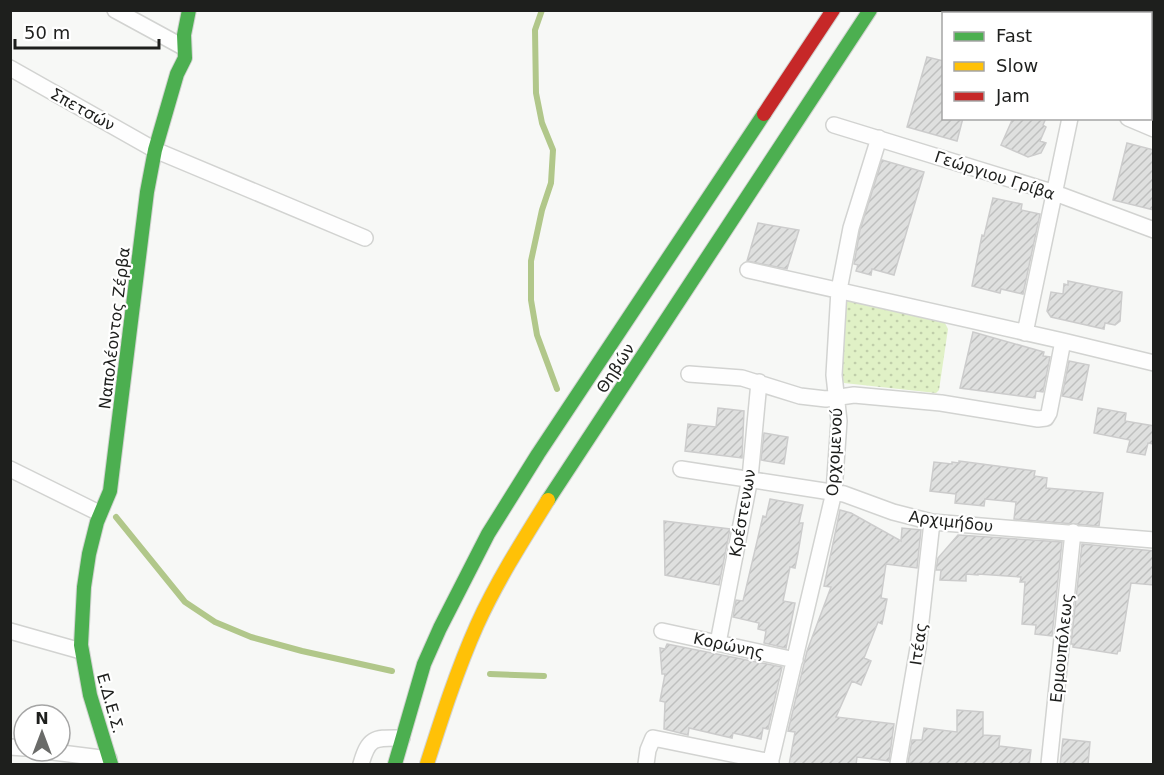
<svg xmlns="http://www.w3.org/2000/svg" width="1164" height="775" font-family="'DejaVu Sans',sans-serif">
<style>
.park{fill:url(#park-dots)}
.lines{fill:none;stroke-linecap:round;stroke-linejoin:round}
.stream{stroke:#b1c78a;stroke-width:6}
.building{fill:url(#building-hatch);stroke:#ccc;stroke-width:1.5}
.street-casing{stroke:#d2d3d1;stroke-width:18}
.fast-casing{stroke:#d2d3d1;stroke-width:16}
.slow-casing{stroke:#d2d3d1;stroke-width:16}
.jam-casing{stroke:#d2d3d1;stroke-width:16}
.street{stroke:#fefefe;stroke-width:15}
.fast{stroke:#4caf50;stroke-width:14}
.slow{stroke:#ffc107;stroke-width:14}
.jam{stroke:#c62828;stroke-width:14}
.labels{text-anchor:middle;stroke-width:4.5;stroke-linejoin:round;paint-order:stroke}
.street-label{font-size:16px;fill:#1e1f1d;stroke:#fff}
</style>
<defs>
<pattern id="park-dots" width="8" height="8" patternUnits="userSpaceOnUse" patternTransform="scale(1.5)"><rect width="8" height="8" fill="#e0f1c6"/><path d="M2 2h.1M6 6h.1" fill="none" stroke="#c0ceaa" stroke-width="1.8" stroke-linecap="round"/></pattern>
<pattern id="building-hatch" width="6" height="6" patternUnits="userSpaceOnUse" patternTransform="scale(1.5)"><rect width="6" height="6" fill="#dfe0df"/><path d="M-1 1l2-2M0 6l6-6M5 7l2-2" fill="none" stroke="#bfc0bf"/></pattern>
</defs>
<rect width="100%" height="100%" fill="#f7f8f6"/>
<path class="park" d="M850 299 944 321 948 329 939 390 936 393 844 383 839 375 844 303Z"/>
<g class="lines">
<path class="stream" d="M542 10 535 30 536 93 542 123 553 150 551 183 542 210 531 261V300L537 335 557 389
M116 517 185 602 215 622 251 637 302 651 392 671
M490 674 544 676"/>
</g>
<path class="building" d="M927 57 944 61V118H963L957 141 907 127Z
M1013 118H1046L1043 125 1046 127 1040 141 1046 143 1041 153 1028 157 1001 145Z
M1127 143 1154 150V210L1113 200Z
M882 160 924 172 894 275 872 269 871 275 856 271 858 265 854 264 860 230Z
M993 198 1022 204 1021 210 1040 214 1023 294 1001 289 1000 293 972 286 982 235 984 236Z
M758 223 799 230 787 269 747 261Z
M1068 281 1122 292 1120 321 1115 325 1105 323 1104 329 1051 317 1047 311 1051 292 1063 294 1064 284 1068 285Z
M973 332 1044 352 1043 356 1050 357 1043 392 1036 391 1035 398 960 388Z
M1069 361 1089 365 1082 400 1062 396Z
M718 408 744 411 742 458 685 451 688 424 716 427Z
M1098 408 1126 413 1125 421 1154 426V444L1148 443 1145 455 1127 452 1130 440 1094 433Z
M764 433 788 437 784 464 761 460Z
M959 461 1035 471 1034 476 1047 478 1046 488 1103 493 1099 526 1014 519 1016 502 985 499 984 506 955 503 956 494 930 491 934 462 952 464V462L959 463Z
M770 499 803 505 799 523H803L798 553 795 568 790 567 783 601 795 603 786 648 764 643 766 631 758 629 759 623 733 617 736 600 743 601 763 516 766 517Z
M840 510 851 513 901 541 902 528 921 530 917 568 886 564 881 598 887 599 882 624 878 622 864 658 871 661 861 685 852 681 836 717 894 724 889 761 857 757 856 765H789L795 732 788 731 807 651 831 587 824 586Z
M664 521 730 529 719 585 665 575Z
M958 535 1062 542 1052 636 1035 634 1036 625 1022 624 1025 582H1020L1021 577 978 574V575L966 574V581L940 580 941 570H936L938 558Z
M1082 544 1154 551V585L1131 583 1120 651H1118L1117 654 1073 647V644H1071Z
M667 644 782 667 768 729 763 728 761 739 733 733 732 738 689 728 688 735 664 729 665 702 660 701 665 674H662L660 648 665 649Z
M957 710 983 712V735L1000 736 999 746 1031 750 1029 765 908 763 912 740H922L924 728 957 732Z
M1063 739 1090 742 1088 765H1060Z"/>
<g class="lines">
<g class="street-casing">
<path id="street" d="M115 10 183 47
M1081 10 1090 14
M1150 26H1154
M10 68 155 150 365 238
M1128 118 1154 129
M834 125 1055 193 1154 230
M748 270 1063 341 1154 363
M1025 333 1070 118
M689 374 742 378 800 396 826 399 854 395 941 403 1038 419 1046 418 1049 413 1063 341
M10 469 99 513
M681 469 844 494 893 512 932 522 1154 540
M10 631 81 651
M662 631 795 660
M718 643 750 478 759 382
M10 747 24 748
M45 751 109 759
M361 764C369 736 375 738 402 738
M646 764 648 750 653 738 771 762
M770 764 834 492 839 421 834 375 839 290 851 228 879 138
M898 764 918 648 932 522
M1049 764 1073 532"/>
</g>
<g class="fast-casing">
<path id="fast" d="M548 500 870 10
M111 764 90 695 81 645 84 587 89 554 97 522 110 491 147 192 155 150 177 74 185 58 184 35 189 10
M395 764 424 664 440 628 488 534 538 454 764 114"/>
</g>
<g class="slow-casing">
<path id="slow" d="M427 764C442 717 457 670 477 625 497 581 523 540 548 500"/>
</g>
<g class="jam-casing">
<path id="jam" d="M764 114 833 10"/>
</g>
<use href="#street" class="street"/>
<use href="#fast" class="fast"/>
<use href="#slow" class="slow"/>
<use href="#jam" class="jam"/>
</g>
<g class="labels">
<g class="street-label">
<text transform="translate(83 109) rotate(29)" y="6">Σπετσών</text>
<text transform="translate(995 175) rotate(18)" y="6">Γεώργιου Γρίβα</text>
<text transform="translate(114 328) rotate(-83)" y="6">Ναπολέοντος Ζέρβα</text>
<text transform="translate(615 368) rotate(-57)" y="6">Θηβών</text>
<text transform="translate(834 452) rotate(-87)" y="6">Ορχομενού</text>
<text transform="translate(742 513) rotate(-80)" y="6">Κρέστενων</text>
<text transform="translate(951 521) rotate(7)" y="6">Αρχιμήδου</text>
<text transform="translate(918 644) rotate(-82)" y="6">Ιτέας</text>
<text transform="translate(729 645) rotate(12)" y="6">Κορώνης</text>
<text transform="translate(1061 648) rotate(-84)" y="6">Ερμουπόλεως</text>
<text transform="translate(111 703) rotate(74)" y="6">Ε.Δ.Ε.Σ.</text>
</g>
</g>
<rect width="1164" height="775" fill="none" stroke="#1e1f1d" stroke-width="24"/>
<rect x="942" y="12" width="210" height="108" fill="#ffffff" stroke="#a5a5a5" stroke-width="1.5"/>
<rect x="954" y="32" width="30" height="9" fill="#4caf50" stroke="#a5a5a5" stroke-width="1.5"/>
<text x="996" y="42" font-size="18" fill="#1e1f1d">Fast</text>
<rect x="954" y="62" width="30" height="9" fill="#ffc107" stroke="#a5a5a5" stroke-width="1.5"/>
<text x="996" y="72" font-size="18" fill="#1e1f1d">Slow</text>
<rect x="954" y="92" width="30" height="9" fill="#c62828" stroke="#a5a5a5" stroke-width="1.5"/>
<text x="996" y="102" font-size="18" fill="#1e1f1d">Jam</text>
<g transform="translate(42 733)"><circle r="28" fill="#ffffff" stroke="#a5a5a5" stroke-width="1.5"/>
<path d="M0-4.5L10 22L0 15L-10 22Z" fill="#6a6b69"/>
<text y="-9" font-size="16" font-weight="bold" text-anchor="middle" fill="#1e1f1d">N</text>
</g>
<path d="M15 39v9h144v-9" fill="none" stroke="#1e1f1d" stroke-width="3"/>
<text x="24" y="39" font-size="18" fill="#1e1f1d" stroke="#ffffff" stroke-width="4.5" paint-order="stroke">50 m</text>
</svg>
